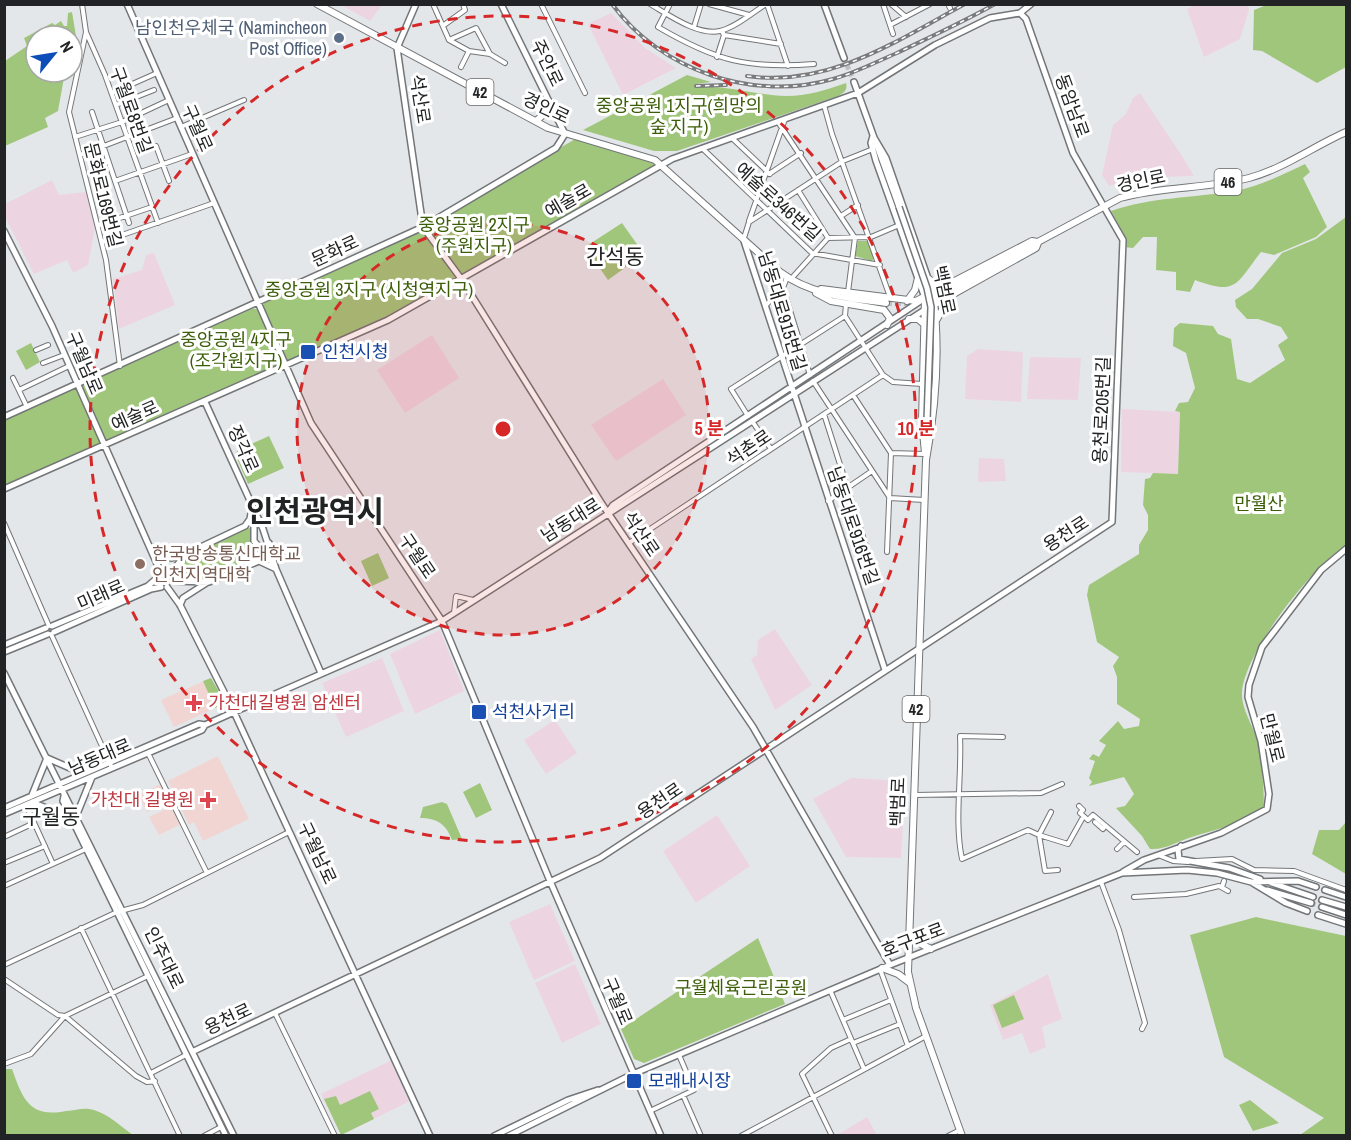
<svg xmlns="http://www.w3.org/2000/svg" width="1351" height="1140" font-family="'Archivo Narrow','Noto Sans KR',sans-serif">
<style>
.education{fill:#ecd5e1}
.medical{fill:#f0d5d3}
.green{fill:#a0c67c}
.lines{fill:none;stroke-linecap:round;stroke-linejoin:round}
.street-tunnel{stroke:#bdc0c2;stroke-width:4;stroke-dasharray:4 2;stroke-linecap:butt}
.secondary-tunnel{stroke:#bdc0c2;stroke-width:5;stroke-dasharray:5 2.5;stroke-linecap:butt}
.primary-tunnel{stroke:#bdc0c2;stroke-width:6;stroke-dasharray:6 3;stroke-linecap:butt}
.street-casing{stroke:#737678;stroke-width:6}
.secondary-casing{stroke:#737678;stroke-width:8}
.primary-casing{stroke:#737678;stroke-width:8}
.street{stroke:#fff;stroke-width:4}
.secondary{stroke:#fff;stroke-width:5}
.primary{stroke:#fff;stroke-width:6}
.rail-casing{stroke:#797b7d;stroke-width:4}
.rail{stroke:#fff;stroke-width:1.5;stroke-dasharray:4.5;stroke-linecap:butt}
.secondary-bridge-casing{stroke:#737678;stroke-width:8;stroke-linecap:butt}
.secondary-bridge{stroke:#fff;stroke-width:5}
.ring{fill:none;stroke:#d62828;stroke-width:3;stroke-dasharray:10 8}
.service-dot{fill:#5c6f8a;stroke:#fff;stroke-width:2}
.transit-dot{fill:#1a4fb4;stroke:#fff;stroke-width:2}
.education-dot{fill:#8d6e63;stroke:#fff;stroke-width:2}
.health-dot{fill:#e0444e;stroke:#fff;stroke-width:2}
.labels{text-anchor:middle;stroke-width:6;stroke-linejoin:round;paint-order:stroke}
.shield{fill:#fff;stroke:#646566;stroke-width:1.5}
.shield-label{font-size:16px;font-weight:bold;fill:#222324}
.service-label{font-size:18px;fill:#4e5e75;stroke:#fff;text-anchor:end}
.street-label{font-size:18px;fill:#222324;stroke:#fff}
.park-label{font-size:18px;fill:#3c5e08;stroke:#fff}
.transit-label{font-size:18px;fill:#164399;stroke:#fff;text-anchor:start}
.education-label{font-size:18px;fill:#785e54;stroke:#fff;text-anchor:start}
.health-label{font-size:18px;fill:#be3a42;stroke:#fff;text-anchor:start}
.quarter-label{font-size:21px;fill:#222324;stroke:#fff}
.town-label{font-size:30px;font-weight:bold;fill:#222324;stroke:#fff}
.centre{fill:#d62828;stroke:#fff;stroke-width:3}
.ring-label{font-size:18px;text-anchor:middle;font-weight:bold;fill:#d62828;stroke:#fff;stroke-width:6;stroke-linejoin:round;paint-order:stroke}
</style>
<rect width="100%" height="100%" fill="#e4e7ea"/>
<path class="education" d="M341 5 382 4V5L370 21Z
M1247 5 1249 10 1240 39 1204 57 1187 9 1195 5Z
M611 13 645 48 676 68 623 95 588 24Z
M1140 93 1182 156 1194 176 1135 178 1109 186 1102 175 1113 125 1126 114 1133 98Z
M52 180 59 195 86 192 95 228 88 265 73 273 67 260 34 274 5 217V204Z
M154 253 175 305 119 329 113 279 142 270 146 255Z
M432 335 459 378 405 413 377 370Z
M978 349 1023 352 1021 402 965 399 967 356Z
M1030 357 1081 358 1078 400 1027 399Z
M663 379 686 415 616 461 591 425Z
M1122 409 1180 412 1178 474 1121 472Z
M979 458 1004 459 1006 481 978 482Z
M775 629 812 685 775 710 751 659 757 655 758 640Z
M440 630 464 691 415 714 390 654Z
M382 658 404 711 346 737 322 683Z
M555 720 577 753 546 774 524 740Z
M851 778 905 781 901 858 846 857 813 799Z
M717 815 750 866 696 903 663 851Z
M550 904 575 961 534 980 509 922Z
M575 964 601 1024 562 1043 535 983Z
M1048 974 1062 1019 1042 1027 1046 1047 1030 1054 1022 1033 1003 1040 990 1005Z
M392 1060 412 1100 341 1135 321 1094Z
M867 1117 877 1135H837Z"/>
<path class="medical" d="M211 678 224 704 174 727 161 700Z
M218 756 249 819 203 841 194 822 189 825 168 781Z
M161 784 170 801 147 812 139 795Z
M172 806 181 824 159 835 149 817Z"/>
<path class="green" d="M1269 4 1346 5V67L1317 83 1262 51 1253 50 1254 10Z
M72 12 77 42H72V36H36V72H65L58 111 45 118 48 127 5 146V61L27 46 24 38 52 23 55 25 61 21 64 26H67L68 13Z
M687 75 711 82 696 84V87C727 85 755 95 786 96 807 96 826 90 846 83 848 90 844 93 838 96L677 151H654L583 130Z
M577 138 654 161V167L467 277 456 273 452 285 394 317 292 364 283 360 286 366 5 489 4 419 76 388 81 399 78 390 82 384 250 307 261 311 266 299 415 230 426 232 427 225Z
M1305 164 1310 172 1303 178 1327 227 1316 237 1274 255 1261 252C1236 284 1237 296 1195 280L1190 292 1176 290V272L1156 270 1157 237H1143L1133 248 1123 247 1126 238 1111 211C1151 197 1193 198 1235 191 1260 186 1282 175 1305 164Z
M1346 217V545C1313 566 1245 651 1242 692 1241 708 1252 724 1257 739 1260 747 1266 801 1263 807 1247 824 1216 829 1195 836 1179 840 1167 850 1150 849L1142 836 1116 808 1125 806 1134 794 1124 777 1089 786 1092 782 1089 778 1095 761 1089 759 1093 754 1099 757 1106 745 1099 741 1118 721 1124 729 1139 726 1140 719 1117 704V677L1113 666 1119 657 1097 642 1087 595 1089 585 1139 554V545L1148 530V515L1143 505 1145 479 1150 478 1153 473 1178 474 1180 412 1175 411 1179 403 1188 402 1195 388 1186 353 1173 346 1174 328 1180 323 1213 326 1218 334 1231 339 1237 379 1250 383 1285 360 1278 345 1288 338 1281 327 1258 319H1247L1236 307 1235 300 1252 289 1282 253 1316 239Z
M622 223 644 254 608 280 585 247Z
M858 241H869L875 256 872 261 855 256Z
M31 343 40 362 26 370 16 351Z
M269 436 284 468 248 484 235 454 238 450Z
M241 528H255L253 537 263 551C244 569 202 594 177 574V571L195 550Z
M378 553 389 578 372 586 361 561Z
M211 678 225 702 215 708 203 681Z
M480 783 492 810 476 818 463 792Z
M442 802 447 804 462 839 452 840C446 824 437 818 420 818L423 807Z
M1346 822V874L1312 854 1319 830H1339Z
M1256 917 1346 936V1135H1300L1324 1118 1224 1057 1190 935Z
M758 938 785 1004 644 1063 634 1059 621 1029Z
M1014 995 1024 1019 1002 1028 993 1005Z
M4 1069H12C23 1100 30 1118 66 1111 77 1110 84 1107 94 1110 110 1115 120 1126 133 1135H5Z
M370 1091 379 1109 371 1113 374 1119 341 1135 324 1099 336 1096 340 1105Z
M1250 1100 1279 1123 1253 1131 1239 1105Z"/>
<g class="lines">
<path class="street-tunnel" d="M1224 881 1229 865"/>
<path class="secondary-tunnel" d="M844 58 854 82
M1311 903 1322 907"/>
<path class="primary-tunnel" d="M931 299 952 288
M886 303H919"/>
<g class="street-casing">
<path id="street" d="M82 4 86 32 105 75 158 223
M433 4 449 40
M541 4 585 93
M650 4C669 15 698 36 720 31 736 27 752 13 766 4
M670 4 658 27C716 61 747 69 814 64
M709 4 749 15
M767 4 788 66
M883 4 893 34
M891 4 906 17
M948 4 950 8
M444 25 465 10 463 4
M890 25 930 4
M694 27 701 4
M722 31 724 35 781 44
M86 32 69 112 106 260 120 366
M469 51 449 40 476 28 490 54
M717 57 724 35
M461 67 469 51 490 54 505 63
M112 93 157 73
M116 105 154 90
M824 105 832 134 890 297
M92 112 129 223
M778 122 855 238 848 292
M181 127 244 100
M75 137 122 122 169 100
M732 138 770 174
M156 146 169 181
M702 148 812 253 880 265
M80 155 177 118
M769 174 801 153
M115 181 192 154
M798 190 828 238
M841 216 858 205
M749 221 785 119
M99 225 152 207
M744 238 749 222 843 161 873 149
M102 242 214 203
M791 279 828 238 871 237 897 226
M783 288 810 375
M765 306 783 288 787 277
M845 316 883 375 893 382 922 384
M36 350 48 345
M43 363 64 355
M13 378 27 407
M813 381 890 498 924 500
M19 390 69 366
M853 395 891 453
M824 414 871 562
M748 416 731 389 845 316 846 304
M752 421 771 449
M891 453 925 454
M828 501 872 471
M4 523 49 626
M629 543 883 375
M887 552 891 453
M454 613 456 596 473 600
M51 634 112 768
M1003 737 960 736C962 776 954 821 962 859L1028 830 1039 835 1051 812
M148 753 207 873
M914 795 1041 793 1062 784
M26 805 53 864
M1079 806 1083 810 1080 813 1088 820 1093 815 1137 852
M1095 822 1103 829 1105 826
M4 837 34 823
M1117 849 1124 842
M1158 855 1173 861 1188 862
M1196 861 1232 859 1254 870 1294 871 1346 890
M4 863 45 846
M1058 870 1045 871 1039 835 1068 844 1082 819
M1101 882 1119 930 1145 1023 1142 1029
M4 886 86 849
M1222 887 1224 881
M1134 897 1186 894 1219 886 1228 891
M81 928 180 1136
M4 965 117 912 143 905 289 832
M880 969 908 1046
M4 979 58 1015 65 1016 136 1076 147 1082 155 1081
M830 990 864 1069
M275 1013 335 1136
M843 1020 891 1000
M853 1043 900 1024
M4 1064 31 1054 65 1016 148 976
M151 1073 186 1055
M683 1095 701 1136
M650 1111 694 1090 679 1055
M204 1136 221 1127
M741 1136 926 1036
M832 1136 802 1074 831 1048 851 1039
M948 1136 960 1130"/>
</g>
<g class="secondary-casing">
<path id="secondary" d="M127 4 311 423 442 621 550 881 661 1136
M416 4 397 48 423 227 462 280 602 504 753 727 890 965
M824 4 844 58
M1020 13 1031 4
M854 82 899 207
M873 136 886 158 933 293
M4 231 52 326 161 573
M744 241 885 670
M205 402 263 529 276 569 321 673
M4 417 423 227 556 148 565 134 501 4
M926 445 927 420
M4 489 388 320 672 159 858 93 935 45 990 18 1020 13
M608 512 613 505 925 298 876 161 871 143 873 136
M254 516V541L272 562
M156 557 172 558 187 551
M252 562 269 543
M169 574 188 553 245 526 250 519 252 508
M172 581 209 582 259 561 276 569
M167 587 180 605 234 712 430 1136
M180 605 183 598 208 582
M52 626 148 586 156 579
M54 632 151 589 161 587
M4 645 46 628
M4 652 48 634
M4 673 234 1136
M32 795 47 758 70 768 85 771
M64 796 63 801 226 1136
M32 802 72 819
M4 808 199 724 205 725
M4 814 202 730 205 725 234 712 442 621 926 309
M77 814 92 777
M1181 846 1178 850 1179 859 1229 868 1260 879
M1123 872 1144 860 1221 833 1267 809 1269 794 1261 741 1248 697 1249 685 1262 647 1321 570 1346 549
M1269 882 1313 897
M1253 883 1286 903 1307 911
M1267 890 1311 903
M1325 890 1346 897
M1322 900 1346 907
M1322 907 1346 915
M1318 915 1346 924
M194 1051 600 858 1112 522 1123 240 1073 153 1026 19 1020 13
M494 1136 568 1100 598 1090
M508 1136 633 1074 890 965 1122 873 1187 870 1217 873 1251 882 1298 881 1316 887"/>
</g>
<g class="primary-casing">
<path id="primary" d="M317 4 548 128 655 160 780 272C811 295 849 298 886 303
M536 121 552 107
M929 279 936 285H946
M952 288 1120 198C1162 186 1207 189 1249 178 1283 169 1314 146 1346 132
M821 289 916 301 1032 241 1037 242
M816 293 831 301 884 310
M933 293C940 347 936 406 926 460L908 972 916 1008 962 1136
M925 298 922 421 925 453
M907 301 915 290 919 274
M932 306 1036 248 1038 243
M884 310 890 318 887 325
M909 319H918L925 325
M937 319 948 299
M910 931 919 943 931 949
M882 968 898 974 910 983"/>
</g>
<use href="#street" class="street"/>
<use href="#secondary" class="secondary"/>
<use href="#primary" class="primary"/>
<g class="rail-casing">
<path id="rail" d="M612 4C661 71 753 102 833 79 855 73 876 62 897 53 930 37 963 22 995 4
M747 76C828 88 896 41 965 4
M696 86 726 85"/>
</g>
<use href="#rail" class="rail"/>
<g class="secondary-bridge-casing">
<path id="secondary-bridge" d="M899 207 927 288 931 307 927 420"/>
</g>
<use href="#secondary-bridge" class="secondary-bridge"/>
</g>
<circle cx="503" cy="429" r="206" fill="#d62828" fill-opacity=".12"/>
<g class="ring">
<circle cx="503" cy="429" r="206"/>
<circle cx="503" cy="429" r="413"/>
</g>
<circle class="service-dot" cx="339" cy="38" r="6"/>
<g class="transit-dot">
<rect x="300" y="344" width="16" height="16" rx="3"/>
<rect x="471" y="704" width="16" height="16" rx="3"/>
<rect x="626" y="1073" width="16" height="16" rx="3"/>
</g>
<circle class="education-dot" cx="140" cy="564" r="6"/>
<g class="health-dot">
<path d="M191 694h6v6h6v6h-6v6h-6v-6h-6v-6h6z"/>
<path d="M205 791h6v6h6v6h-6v6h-6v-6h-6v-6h6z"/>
</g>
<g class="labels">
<g class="shield">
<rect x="466.5" y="79" width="27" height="26" rx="4.5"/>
<rect x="1214.5" y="169" width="27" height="26" rx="4.5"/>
<rect x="902.5" y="696" width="27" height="26" rx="4.5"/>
</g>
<g class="shield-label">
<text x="480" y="98">42</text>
<text x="1228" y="188">46</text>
<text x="916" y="715">42</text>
</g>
<g class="service-label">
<text x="327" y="34">남인천우체국 (Namincheon<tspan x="327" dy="21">Post Office)</tspan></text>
</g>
<g class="street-label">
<text transform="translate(547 63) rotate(64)" y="6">주안로</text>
<text transform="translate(420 99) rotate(81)" y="6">석산로</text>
<text transform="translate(1072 106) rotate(70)" y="6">동암남로</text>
<text transform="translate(546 108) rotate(25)" y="6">경인로</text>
<text transform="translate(131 110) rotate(70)" y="6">구월로8번길</text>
<text transform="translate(197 128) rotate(66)" y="6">구월로</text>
<text transform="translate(1141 181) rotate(-12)" y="6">경인로</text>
<text transform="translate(103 195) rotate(76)" y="6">문화로169번길</text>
<text transform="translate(568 201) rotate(-30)" y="6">예술로</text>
<text transform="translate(778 202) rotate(42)" y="6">예술로346번길</text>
<text transform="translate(335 251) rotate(-25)" y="6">문화로</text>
<text transform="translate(944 290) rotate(78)" y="6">백범로</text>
<text transform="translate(782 311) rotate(73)" y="6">남동대로915번길</text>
<text transform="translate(84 363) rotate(67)" y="6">구월남로</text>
<text transform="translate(1102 410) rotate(-88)" y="6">용천로205번길</text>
<text transform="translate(135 416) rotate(-24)" y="6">예술로</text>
<text transform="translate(749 448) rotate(-34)" y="6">석촌로</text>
<text transform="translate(243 449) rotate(66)" y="6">정각로</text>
<text transform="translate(571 520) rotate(-32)" y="6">남동대로</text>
<text transform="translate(853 526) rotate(71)" y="6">남동대로916번길</text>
<text transform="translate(641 534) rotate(56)" y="6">석산로</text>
<text transform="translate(1066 534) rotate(-33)" y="6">용천로</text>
<text transform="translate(417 556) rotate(56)" y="6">구월로</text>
<text transform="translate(101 595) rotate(-24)" y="6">미래로</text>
<text transform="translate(1272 738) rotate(76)" y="6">만월로</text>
<text transform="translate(100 757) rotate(-23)" y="6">남동대로</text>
<text transform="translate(660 801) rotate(-34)" y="6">용천로</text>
<text transform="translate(898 802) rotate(-88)" y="6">백범로</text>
<text transform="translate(317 853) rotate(65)" y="6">구월남로</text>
<text transform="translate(913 940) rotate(-21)" y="6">호구포로</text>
<text transform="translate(164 958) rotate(64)" y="6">인주대로</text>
<text transform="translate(617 1001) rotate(67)" y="6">구월로</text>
<text transform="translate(228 1019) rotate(-25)" y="6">용천로</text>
</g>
<g class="park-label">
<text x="679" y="112">중앙공원 1지구(희망의<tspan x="679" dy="21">숲 지구)</tspan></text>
<text x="474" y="231">중앙공원 2지구<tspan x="474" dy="21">(주원지구)</tspan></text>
<text x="369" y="296">중앙공원 3지구 (시청역지구)</text>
<text x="236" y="346">중앙공원 4지구<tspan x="236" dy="21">(조각원지구)</tspan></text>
<text x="1259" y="510">만월산</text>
<text x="741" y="994">구월체육근린공원</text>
</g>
<g class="transit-label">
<text x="322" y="358">인천시청</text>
<text x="492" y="718">석천사거리</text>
<text x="648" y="1087">모래내시장</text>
</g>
<g class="education-label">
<text x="152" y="560">한국방송통신대학교<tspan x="152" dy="21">인천지역대학</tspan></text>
</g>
<g class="health-label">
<text x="208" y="709">가천대길병원 암센터</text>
<text x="194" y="806" text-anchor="end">가천대 길병원</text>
</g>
<g class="quarter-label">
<text x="615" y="264">간석동</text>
<text x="51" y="824">구월동</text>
</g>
<g class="town-label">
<text x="315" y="522">인천광역시</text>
</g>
</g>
<circle cx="503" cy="429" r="9" class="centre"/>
<g class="ring-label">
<text x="709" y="435">5 분</text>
<text x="916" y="435">10 분</text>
</g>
<rect width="1351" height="1140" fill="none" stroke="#222324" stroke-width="12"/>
<g transform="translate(54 54) rotate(60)"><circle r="28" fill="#ffffff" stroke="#a7a7a7" stroke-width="1.5"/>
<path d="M0-4.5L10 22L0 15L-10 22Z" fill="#0c4db8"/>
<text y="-9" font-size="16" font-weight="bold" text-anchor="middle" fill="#222324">N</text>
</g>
</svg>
